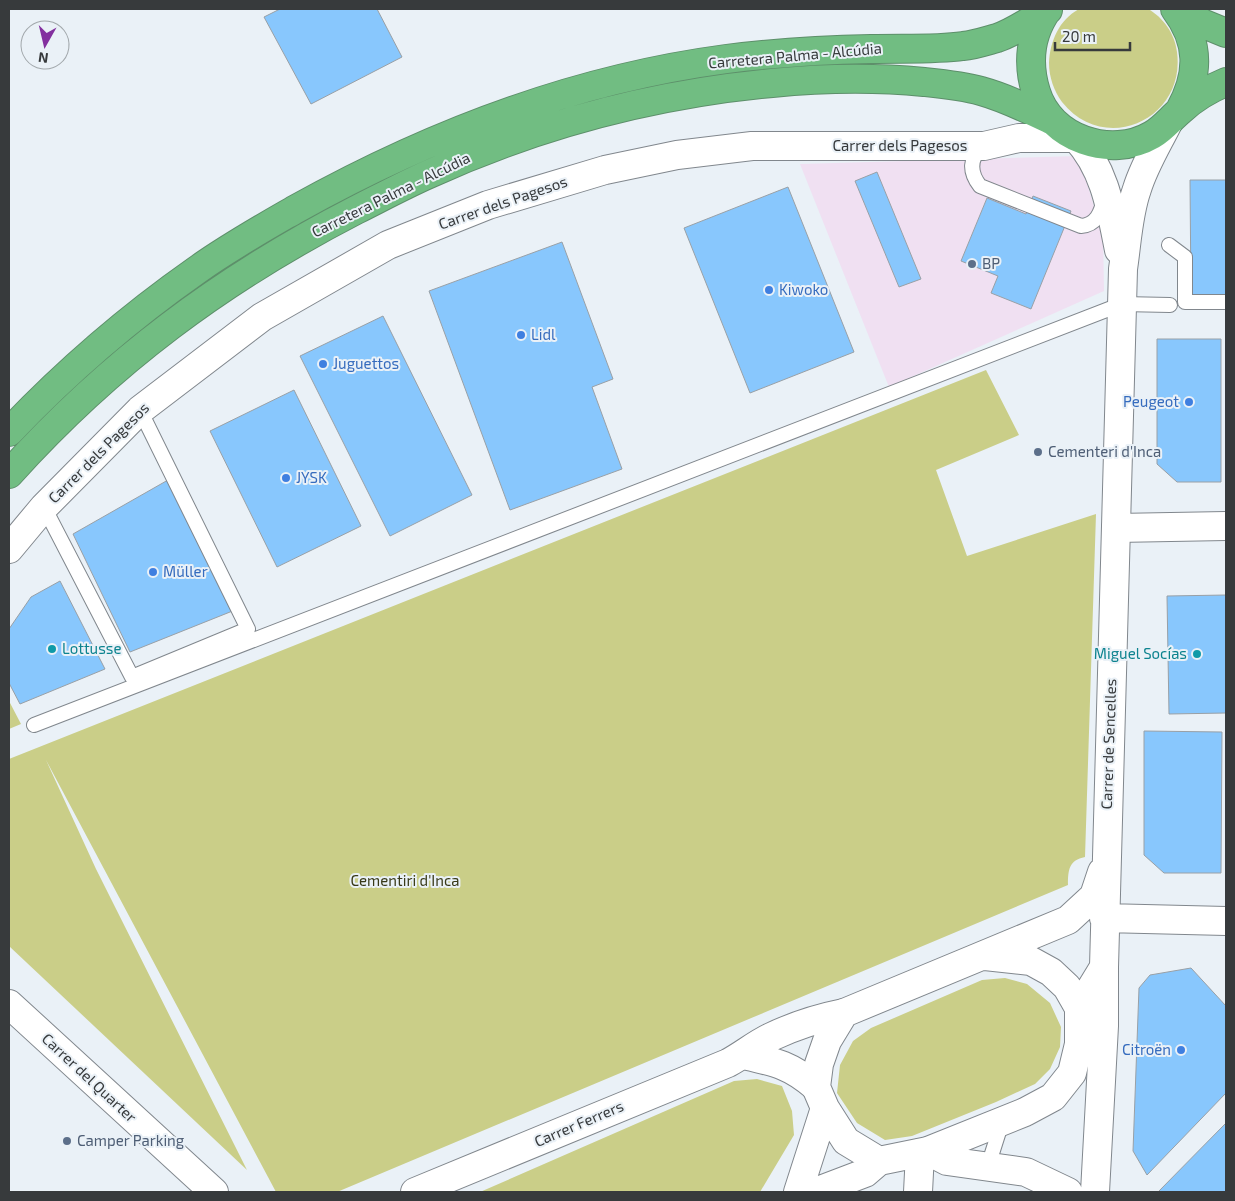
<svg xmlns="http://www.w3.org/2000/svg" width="1235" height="1201" font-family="'Exo 2',sans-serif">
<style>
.commercial{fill:#f0e0f2}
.green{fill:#cace88}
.building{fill:#88c7fd;stroke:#99a0a6}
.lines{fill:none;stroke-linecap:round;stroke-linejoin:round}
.lane-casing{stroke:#81878d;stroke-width:16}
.street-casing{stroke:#81878d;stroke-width:30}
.secondary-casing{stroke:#81878d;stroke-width:30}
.highway-casing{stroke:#5d8f6a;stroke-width:30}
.lane{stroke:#fff;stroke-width:14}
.street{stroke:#fff;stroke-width:28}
.secondary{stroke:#fff;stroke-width:28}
.highway{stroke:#71bd82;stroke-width:28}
.service-dot{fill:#5c6f8a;stroke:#eaf1f7;stroke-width:2}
.shop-dot{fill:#3f7fe0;stroke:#eaf1f7;stroke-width:2}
.culture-dot{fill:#0f9aa8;stroke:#eaf1f7;stroke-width:2}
.labels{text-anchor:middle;stroke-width:4;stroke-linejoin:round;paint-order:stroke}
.street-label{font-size:15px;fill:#373a3c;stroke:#eaf1f7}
.service-label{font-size:15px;fill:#4e5e75;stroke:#eaf1f7;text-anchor:start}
.shop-label{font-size:15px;fill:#366cbe;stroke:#eaf1f7;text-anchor:start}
.culture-label{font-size:15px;fill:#0d838f;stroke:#eaf1f7;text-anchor:start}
.park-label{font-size:15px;fill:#393a19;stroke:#eaf1f7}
</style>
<rect width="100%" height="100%" fill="#eaf1f7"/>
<path class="commercial" d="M1079 156 1103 237 1104 291 889 387 800 164Z"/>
<path class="green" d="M1079 9H1148C1163 17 1175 34 1177 52 1186 119 1105 156 1062 102 1054 91 1049 77 1049 63 1050 41 1059 20 1079 9Z
M986 370 1019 435 936 470 967 556 1096 514 1085 857C1069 860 1068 870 1068 885L337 1192H276L46 760 96 869 247 1170 9 946V759Z
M9 701 21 724 9 729Z
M1005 978 1027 984 1050 1003 1061 1027 1060 1047 1050 1069 1035 1084 996 1102 912 1136 885 1140 857 1123 837 1093 840 1065 853 1041 871 1028 982 980Z
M757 1079 782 1086 792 1111 794 1135 760 1192H480L734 1081Z"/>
<path class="building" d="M280 9H377L402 57 311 104 264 17Z
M877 172 921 279 899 287 855 181Z
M1190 180H1226V295L1191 296Z
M788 187 854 352 750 393 684 228Z
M1033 196 1071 211 1031 309 991 293 998 276 961 261 987 198 1026 214Z
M562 242 613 379 592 387 622 469 510 510 429 291Z
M383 316 472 495 390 536 300 356Z
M1157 339H1221V482H1177L1157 464Z
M294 390 361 526 277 567 210 431Z
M168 480 235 610 130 652 73 534Z
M60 581 105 669 20 704 9 683V629L31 597Z
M1226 595V713L1169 714 1167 596Z
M1144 731 1222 732 1221 873H1164L1144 855Z
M1191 968 1226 1006V1093L1147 1175 1133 1151 1139 988 1150 975Z
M1226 1123V1192H1158Z"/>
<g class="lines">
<g class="lane-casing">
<path id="lane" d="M983 146C969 158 969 172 980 186L1081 226C1096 225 1101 213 1104 199
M1169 245 1185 257V302H1226
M44 507 132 677 248 629 140 410
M34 725 1122 304 1170 305
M988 1166 1002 1122"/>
</g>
<g class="street-casing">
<path id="street" d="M1116 528 1226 526
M9 549 44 507 140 410 262 317 388 245 488 205 605 170 677 155 752 146H984L1019 138H1076
M9 1004 214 1192
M743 1055C775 1062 791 1065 816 1087
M928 1151 947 1161 1026 1172 1068 1192
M415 1192 728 1063C743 1055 756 1044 771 1037 794 1026 819 1018 844 1013
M918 1192 920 1153
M1095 1192 1104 1026V967"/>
</g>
<g class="secondary-casing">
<path id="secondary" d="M1076 138C1105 169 1111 210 1119 250
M1104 918 1226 921
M985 956 1031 961 1051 972 1067 987 1079 1008V1044L1072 1073 1053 1097 1025 1112 928 1151 879 1161 846 1141 825 1108 816 1087 819 1064 827 1041 844 1013 1068 920 1094 896 1102 872
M1079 1008 1104 967 1123 269C1127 243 1128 214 1137 189 1144 166 1157 145 1168 123
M798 1192 825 1108
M815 1192 865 1173 879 1161"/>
</g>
<g class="highway-casing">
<path id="highway" d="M1048 9C1030 34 1027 63 1036 92 1050 139 1111 159 1152 135 1164 128 1171 118 1181 110 1195 97 1209 89 1226 82
M1175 9C1200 42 1200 74 1180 110
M1177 9 1204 24 1226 33
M9 432C66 372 130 317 197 270 229 247 263 228 296 209 429 135 575 79 726 59 774 53 822 50 871 49 900 48 935 50 963 46 974 45 986 41 997 38 1015 32 1031 20 1048 10
M9 474C110 362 222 279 356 210 380 198 404 185 429 174 537 125 654 94 772 83 823 78 872 77 924 82 943 84 963 86 981 91 1006 98 1028 109 1051 120"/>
</g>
<use href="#lane" class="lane"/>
<use href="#street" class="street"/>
<use href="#secondary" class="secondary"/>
<use href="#highway" class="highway"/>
</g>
<g class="service-dot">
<circle cx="972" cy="264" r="5"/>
<circle cx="1038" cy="452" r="5"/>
<circle cx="67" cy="1141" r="5"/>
</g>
<g class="shop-dot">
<circle cx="769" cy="290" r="5"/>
<circle cx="521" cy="335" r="5"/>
<circle cx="323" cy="364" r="5"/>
<circle cx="1189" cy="402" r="5"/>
<circle cx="286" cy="478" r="5"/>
<circle cx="153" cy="572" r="5"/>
<circle cx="1181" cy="1050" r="5"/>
</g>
<g class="culture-dot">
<circle cx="52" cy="649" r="5"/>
<circle cx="1197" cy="654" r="5"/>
</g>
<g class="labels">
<g class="street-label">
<text transform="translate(795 56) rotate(-5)" y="5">Carretera Palma - Alcúdia</text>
<text x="900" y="151">Carrer dels Pagesos</text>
<text transform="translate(391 195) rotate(-26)" y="5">Carretera Palma - Alcúdia</text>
<text transform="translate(503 203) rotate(-19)" y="5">Carrer dels Pagesos</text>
<text transform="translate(99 453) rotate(-45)" y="5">Carrer dels Pagesos</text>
<text transform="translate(1109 744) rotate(-88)" y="5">Carrer de Sencelles</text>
<text transform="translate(89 1078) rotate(43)" y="5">Carrer del Quarter</text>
<text transform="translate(579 1124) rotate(-23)" y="5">Carrer Ferrers</text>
</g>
<g class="service-label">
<text x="982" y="269">BP</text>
<text x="1048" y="457">Cementeri d'Inca</text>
<text x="77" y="1146">Camper Parking</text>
</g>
<g class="shop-label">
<text x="779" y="295">Kiwoko</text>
<text x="531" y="340">Lidl</text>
<text x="333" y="369">Juguettos</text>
<text x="1179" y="407" text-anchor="end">Peugeot</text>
<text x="296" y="483">JYSK</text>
<text x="163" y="577">Müller</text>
<text x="1171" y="1055" text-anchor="end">Citroën</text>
</g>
<g class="culture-label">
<text x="62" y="654">Lottusse</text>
<text x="1187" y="659" text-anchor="end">Miguel Socías</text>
</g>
<g class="park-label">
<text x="405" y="886">Cementiri d'Inca</text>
</g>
</g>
<rect width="1235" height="1201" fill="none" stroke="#373a3c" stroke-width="20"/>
<g transform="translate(45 45) rotate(188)"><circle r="24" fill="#eaf1f7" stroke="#a2a8ac"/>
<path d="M0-4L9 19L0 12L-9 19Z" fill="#83309f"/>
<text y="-8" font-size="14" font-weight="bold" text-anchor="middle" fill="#373a3c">N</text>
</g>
<path d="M1055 42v8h75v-8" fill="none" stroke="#373a3c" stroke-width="2.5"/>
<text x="1062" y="42" font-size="15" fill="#373a3c" stroke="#eaf1f7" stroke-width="4" paint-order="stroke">20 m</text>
</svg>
